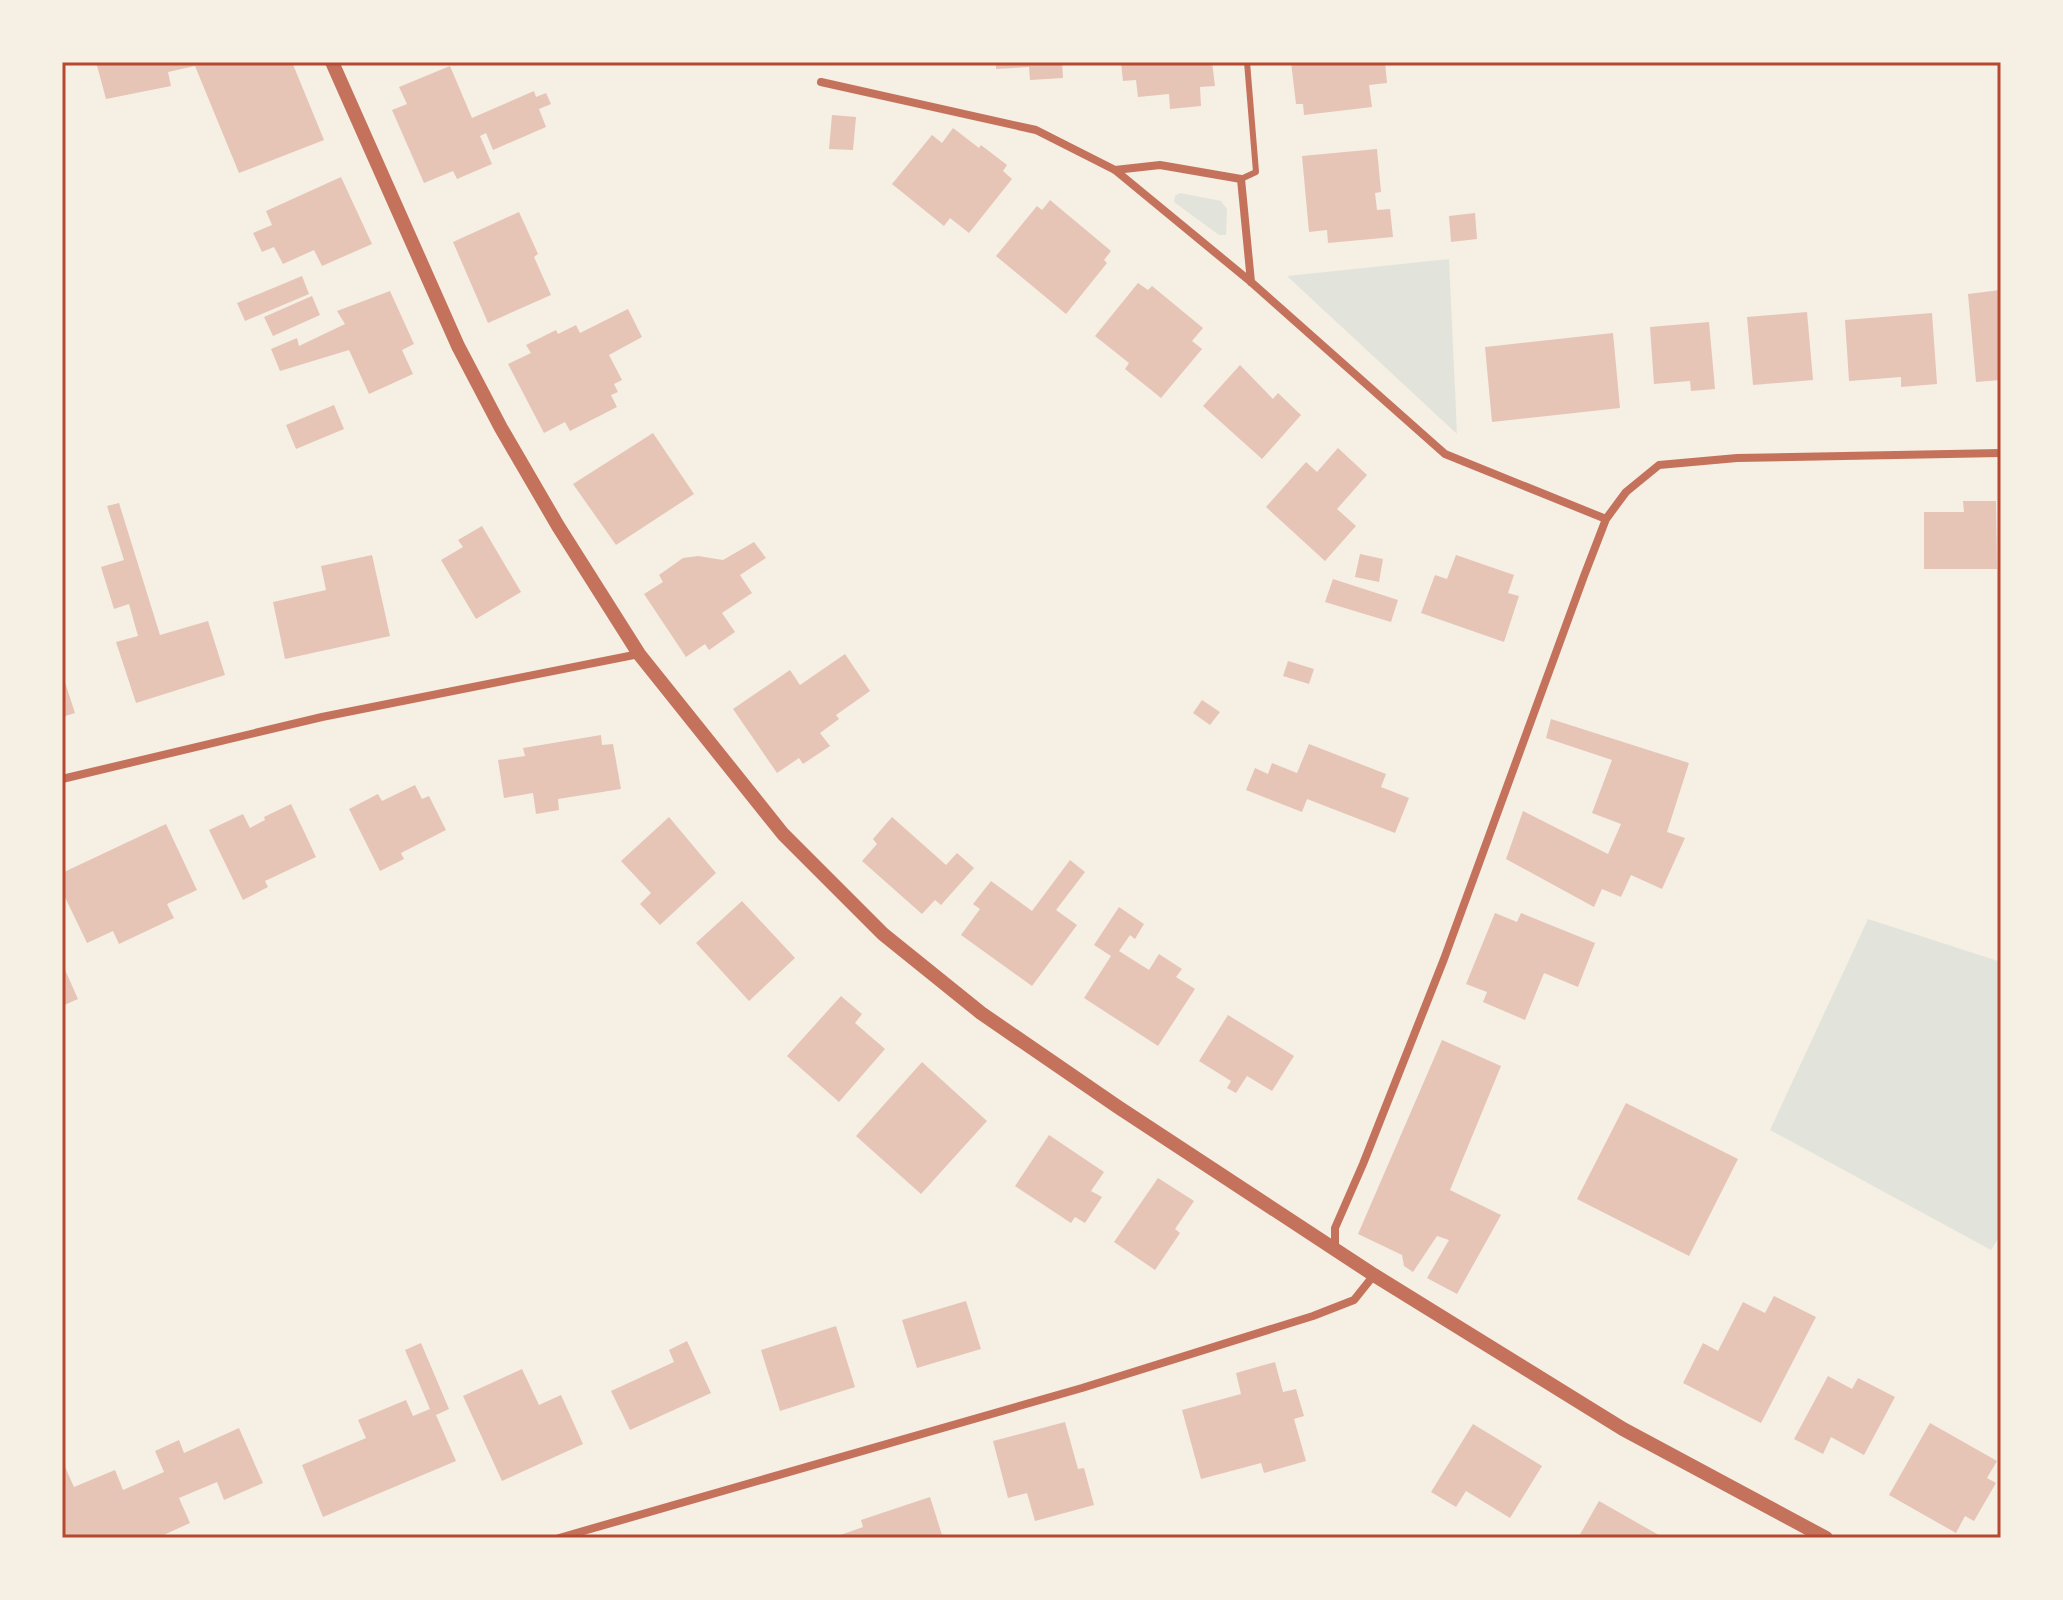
<svg xmlns="http://www.w3.org/2000/svg" width="2063" height="1600" font-family="'Public Sans',sans-serif">
<style>
.green{fill:#e2e4dc}
.building{fill:#e6c5b7}
.lines{fill:none;stroke-linecap:round;stroke-linejoin:round}
.service{stroke:#c5725c;stroke-width:6}
.minor{stroke:#c5725c;stroke-width:8}
.tertiary{stroke:#c5725c;stroke-width:14}
.neatline{fill:none;stroke:#b5482f;stroke-width:3}
</style>
<rect width="100%" height="100%" fill="#f6efe4"/>
<path class="green" d="M1180 193 1221 201 1227 209 1226 235H1219L1174 202 1175 196Z
M1449 259 1457 434 1287 276Z
M1868 919 2001 962V1234L1991 1250 1770 1130Z"/>
<path class="building" d="M96 62H292L324 140 239 173 195 66 168 72 171 86 106 99Z
M996 62H1062L1063 78 1030 80 1029 67 996 69Z
M1121 62H1212L1215 86 1200 87 1201 106 1170 109 1169 94 1138 97 1136 80 1123 81Z
M1291 62H1385L1387 83 1369 85 1372 107 1304 115 1303 104H1296Z
M450 66 472 118 534 91 536 97 546 93 551 104 539 109 546 127 493 150 486 133 480 136 492 164 457 179 453 171 424 183 392 110 407 104 399 87Z
M832 115 856 117 853 150 829 149Z
M953 128 979 148 981 145 1007 165 1003 171 1012 179 969 233 950 218 944 226 892 184 932 135 942 143Z
M1377 149 1381 192 1375 193 1377 210 1390 209 1393 237 1328 243 1327 230 1309 232 1302 156Z
M341 177 372 244 322 266 314 250 283 264 274 247 262 252 253 233 272 225 266 211Z
M1050 200 1111 251 1104 260 1107 263 1066 314 996 256 1037 206 1042 210Z
M519 212 538 254 534 257 551 295 488 323 453 242Z
M1475 213 1477 239 1451 242 1449 216Z
M302 276 309 294 245 321 237 303Z
M1138 283 1148 290 1152 286 1203 328 1192 341 1202 349 1161 398 1125 369 1129 363 1095 336Z
M2000 290 2001 380 1976 382 1968 294Z
M390 291 414 344 402 350 413 374 369 394 349 350 280 371 271 349 297 338 299 346 345 324 337 311Z
M312 296 320 315 273 336 264 317Z
M628 309 642 337 609 355 622 380 614 384 618 392 611 395 617 407 570 431 565 422 544 433 508 364 531 353 526 345 556 330 558 334 576 325 580 333Z
M1807 312 1813 380 1753 385 1747 317Z
M1932 313 1937 384 1901 387V377L1849 381 1845 320Z
M1709 322 1715 389 1691 391 1690 381 1654 384 1650 327Z
M1613 333 1620 408 1492 422 1485 347Z
M1240 365 1273 399 1278 393 1301 415 1262 459 1203 406Z
M334 405 344 429 296 449 286 425Z
M653 433 694 494 616 545 573 484Z
M1338 448 1367 475 1337 509 1356 526 1325 561 1266 507 1306 462 1317 472Z
M1963 501H1996L1997 569H1924V512H1964Z
M119 503 160 635 208 621 225 675 136 703 116 642 138 636 129 604 114 609 101 567 124 560 107 506Z
M482 526 521 592 476 619 441 560 463 547 458 540Z
M754 542 766 558 740 575 752 593 722 613 735 632 709 650 705 644 686 657 644 594 663 582 659 575 683 558 698 556 723 560Z
M1360 554 1383 559 1379 582 1355 577Z
M372 555 390 636 285 659 273 602 326 590 321 566Z
M1456 555 1514 575 1508 593 1519 596 1504 642 1421 613 1435 575 1447 579Z
M1333 579 1398 600 1391 622 1325 602Z
M845 654 870 691 836 715 839 719 820 733 830 746 803 764 799 758 777 773 733 709 790 670 800 685Z
M1288 661 1314 669 1309 684 1283 676Z
M62 673 75 713 62 717Z
M1202 700 1220 712 1210 725 1193 713Z
M1551 719 1689 763 1667 832 1685 838 1662 889 1631 875 1621 897 1602 889 1594 907 1506 859 1523 811 1608 854 1621 824 1592 813 1612 760 1546 738Z
M601 735 602 745 613 744 621 789 558 799 559 810 536 814 533 793 504 798 498 760 525 756 523 748Z
M1309 744 1386 774 1381 787 1409 798 1395 833 1307 799 1302 812 1246 790 1255 768 1268 774 1272 763 1297 773Z
M415 785 422 799 429 796 446 830 401 853 404 859 380 871 349 809 378 794 382 801Z
M291 804 316 857 265 881 268 887 243 900 209 830 243 814 250 828 265 820 264 817Z
M669 817 716 873 660 925 640 904 651 893 621 861Z
M892 817 946 865 957 853 974 868 941 905 935 900 922 914 862 861 877 844 873 839Z
M166 824 197 890 167 904 174 918 119 944 113 931 87 943 62 891V873Z
M1070 860 1085 872 1056 910 1077 925 1032 986 961 935 980 909 973 904 991 881 1032 911Z
M742 901 795 958 749 1001 696 943Z
M1119 907 1144 924 1135 939 1130 935 1119 951 1149 970 1159 954 1182 969 1176 977 1195 989 1158 1046 1084 998 1111 956 1094 945Z
M1495 913 1517 922 1521 913 1595 943 1578 987 1544 973 1525 1020 1483 1002 1487 992 1466 984Z
M62 963 78 999 62 1006Z
M841 996 862 1014 855 1023 885 1049 839 1102 787 1056Z
M1228 1015 1294 1056 1272 1091 1247 1076 1236 1093 1227 1088 1231 1081 1199 1061Z
M1442 1040 1501 1066 1450 1190 1501 1215 1457 1294 1427 1278 1449 1240 1437 1236 1413 1272 1404 1266 1402 1255 1358 1234Z
M922 1062 987 1121 921 1194 856 1136Z
M1626 1103 1738 1159 1689 1256 1577 1199Z
M1049 1135 1104 1172 1091 1191 1102 1197 1085 1223 1075 1217 1071 1223 1015 1186Z
M1158 1178 1194 1201 1175 1229 1180 1233 1155 1270 1114 1242Z
M1774 1296 1816 1317 1761 1423 1683 1383 1703 1343 1718 1351 1743 1302 1765 1313Z
M966 1301 981 1349 917 1368 902 1320Z
M836 1326 855 1387 780 1411 761 1350Z
M687 1341 711 1393 630 1430 611 1391 674 1362 669 1350Z
M421 1343 449 1409 436 1415 456 1461 323 1517 302 1465 366 1438 358 1420 406 1400 413 1416 430 1409 405 1350Z
M1275 1362 1283 1392 1296 1389 1304 1416 1294 1419 1306 1461 1264 1473 1261 1463 1201 1479 1182 1410 1241 1394 1236 1373Z
M522 1369 539 1405 561 1395 583 1444 502 1481 463 1396Z
M1828 1376 1852 1389 1858 1378 1895 1397 1864 1455 1831 1437 1823 1454 1794 1439Z
M1065 1422 1078 1469 1084 1468 1094 1505 1035 1521 1027 1493 1008 1498 993 1441Z
M1930 1423 1997 1461 1987 1478 1996 1483 1974 1521 1965 1516 1956 1533 1889 1495Z
M1473 1424 1542 1466 1510 1518 1466 1491 1456 1507 1431 1492Z
M239 1428 263 1483 224 1500 217 1482 179 1498 190 1523 157 1538H94L93 1535 85 1538H62V1460L74 1487 115 1470 123 1490 164 1472 155 1451 179 1440 184 1453Z
M930 1497 943 1538H832L863 1527 861 1520Z
M1599 1501 1664 1538H1578Z"/>
<g class="lines">
<path class="service" d="M1241 179 1256 172 1247 62"/>
<path class="minor" d="M821 82 1036 130 1115 170 1251 282 1445 454 1606 519
M1115 170 1160 165 1241 179 1251 282
M62 779 322 717 639 654
M1335 1249V1228L1363 1164 1444 959 1584 576 1606 519 1626 492 1659 465 1737 458 2001 453
M559 1538 1082 1388 1313 1316 1354 1300 1374 1275"/>
<path class="tertiary" d="M332 62 458 346 501 428 558 526 639 654 783 834 883 934 981 1013 1118 1107 1374 1275 1623 1429 1826 1538"/>
</g>
<rect width="2063" height="1600" fill="none" stroke="#f6efe4" stroke-width="128"/>
<rect x="64" y="64" width="1935" height="1472" class="neatline"/>
</svg>
